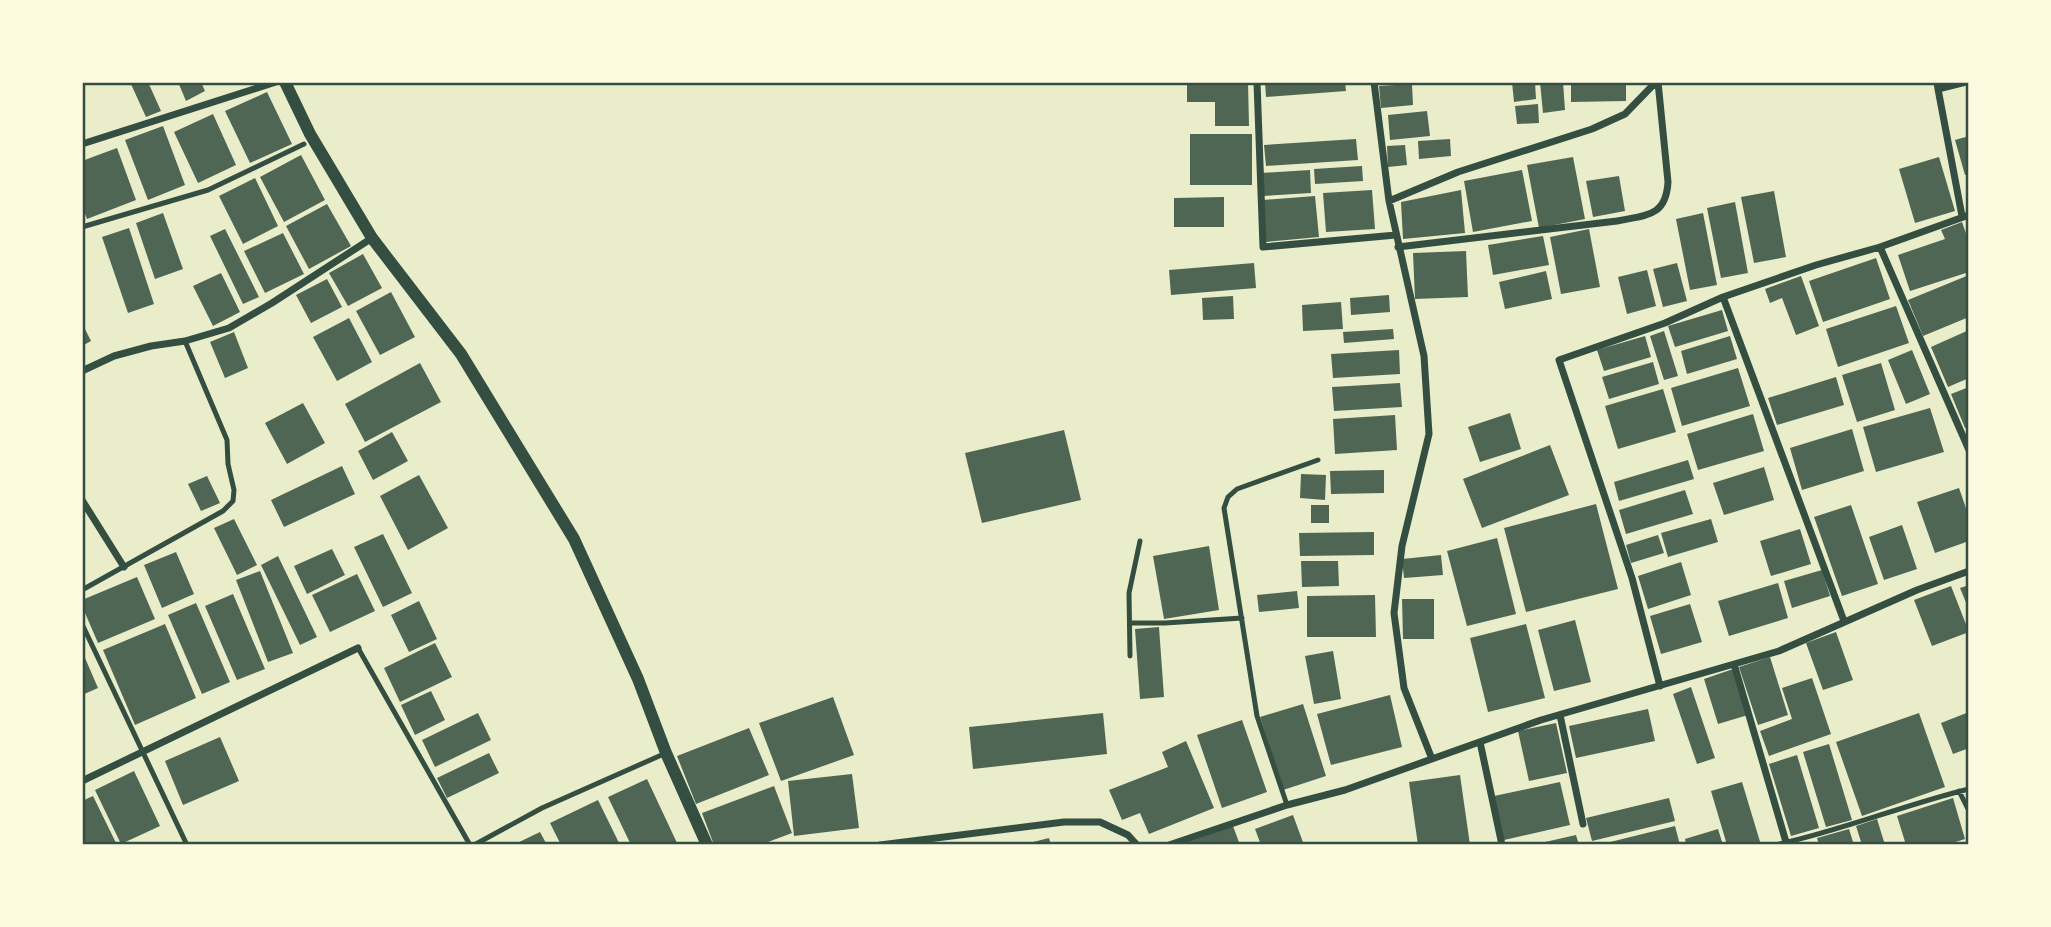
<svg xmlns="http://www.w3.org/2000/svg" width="2051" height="927" font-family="Mulish,sans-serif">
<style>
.building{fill:#4f6655}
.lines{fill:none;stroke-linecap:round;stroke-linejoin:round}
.service{stroke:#344e41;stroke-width:5}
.minor{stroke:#344e41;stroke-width:7}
.tertiary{stroke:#344e41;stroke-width:12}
.neatline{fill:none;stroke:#344e41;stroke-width:2.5}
</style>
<rect width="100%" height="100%" fill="#e9edc9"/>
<path class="building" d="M130 82H148L161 111 146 117Z
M178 82H201L205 91 186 101Z
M1187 82H1248L1249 126H1215V102H1187Z
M1265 82H1345L1346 91 1266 97Z
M1512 82H1535L1536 99 1514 102Z
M1540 82H1563L1565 110 1543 113Z
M1571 82H1626V101L1571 102Z
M1412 84 1413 105 1381 108 1379 86Z
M267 92 292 144 250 163 225 111Z
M1538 104 1539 123 1517 124 1515 106Z
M1427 111 1430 136 1390 140 1388 115Z
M213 114 236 165 198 183 174 132Z
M163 126 185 185 148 200 125 140Z
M1190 134H1252V185H1190Z
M1969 136V174L1965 175 1955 140Z
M1356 139 1358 160 1266 166 1264 145Z
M1450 139 1451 156 1419 159 1418 141Z
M1405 145 1407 165 1388 167 1387 146Z
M117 148 136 200 87 219 82 206V161Z
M301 155 325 200 284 222 260 177Z
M1573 157 1585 219 1539 228 1527 165Z
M1939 157 1955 211 1915 223 1899 169Z
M1362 166 1363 181 1315 184 1314 169Z
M1310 170 1311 193 1263 196 1261 173Z
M1522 170 1532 221 1473 232 1464 181Z
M1619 176 1625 211 1593 217 1586 181Z
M255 178 278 226 243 244 219 196Z
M1372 190 1375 229 1326 232 1323 193Z
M1461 190 1465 233 1403 239 1401 202Z
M1774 191 1786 257 1754 263 1741 197Z
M1315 196 1319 237 1266 242 1263 200Z
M1224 197V227H1174V198Z
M1735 202 1748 273 1721 278 1707 208Z
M327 204 351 246 309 269 286 226Z
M163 213 183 269 155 279 136 223Z
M1703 213 1717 285 1690 290 1676 219Z
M1962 222 1969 242V272L1910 291 1898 255 1945 239 1941 230Z
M129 228 154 304 128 313 102 237Z
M225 229 259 297 243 304 210 236Z
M1589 229 1600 287 1561 294 1550 237Z
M283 233 304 274 265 293 244 251Z
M1543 236 1549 265 1493 275 1488 245Z
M1466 251 1468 297 1415 299 1413 253Z
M363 254 382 288 348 306 329 273Z
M1876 258 1890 299 1823 322 1809 281Z
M1254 263 1256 288 1171 295 1169 270Z
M1677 263 1687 301 1663 307 1653 269Z
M1647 270 1656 306 1627 314 1618 277Z
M1546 271 1552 299 1505 309 1499 282Z
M221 273 240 312 213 326 193 286Z
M1969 275V317L1923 336 1908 300Z
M1801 276 1819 326 1796 335 1782 298 1770 303 1765 289Z
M327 279 342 307 311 323 296 295Z
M391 292 415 337 380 355 356 311Z
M1389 295 1390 312 1351 315 1350 298Z
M1233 296 1234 319 1203 320 1202 298Z
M1341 302 1343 329 1303 331 1302 305Z
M1896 306 1909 343 1838 367 1826 329Z
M1722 310 1728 331 1675 347 1668 326Z
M349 318 372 362 337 381 313 337Z
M82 323 91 341 82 346Z
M1393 329 1394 339 1344 343 1343 332Z
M1969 330V378L1948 387 1931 347Z
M1664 331 1678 376 1664 380 1650 336Z
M234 332 248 368 225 378 210 342Z
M1645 336 1651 357 1604 371 1597 350Z
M1730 336 1737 359 1687 374 1681 351Z
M1399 350 1400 374 1333 378 1331 354Z
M1912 350 1930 394 1906 404 1888 360Z
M1653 362 1659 384 1609 399 1602 377Z
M420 363 441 402 365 442 345 404Z
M1881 363 1895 410 1857 422 1842 375Z
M1738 368 1750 406 1682 426 1671 388Z
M1836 377 1844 405 1777 425 1768 398Z
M1400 383 1402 407 1334 411 1332 387Z
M1969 387V427L1965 428 1951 394Z
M1663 389 1676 432 1618 449 1605 406Z
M303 403 325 443 287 464 265 423Z
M1930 408 1944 452 1876 472 1863 427Z
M1510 413 1521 449 1480 462 1468 427Z
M1753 414 1764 451 1698 470 1687 434Z
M1395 415 1397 450 1335 454 1333 419Z
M1852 429 1864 471 1802 490 1790 448Z
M1064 430 1081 500 982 523 965 453Z
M392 432 408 461 373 480 358 451Z
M1550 445 1569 495 1482 528 1463 479Z
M1688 460 1694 479 1619 501 1614 482Z
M342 466 355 494 284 527 271 500Z
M1764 467 1774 500 1724 515 1713 483Z
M1384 470V493L1331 494 1330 471Z
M1301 474 1326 475 1325 500 1300 498Z
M419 475 448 528 408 550 380 496Z
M207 476 220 503 201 511 188 484Z
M1959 488 1969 517V541L1935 553 1917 502Z
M1685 490 1693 514 1626 534 1619 510Z
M1596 504 1618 589 1526 612 1504 528Z
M1311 505H1329V523H1311Z
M1851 505 1878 584 1842 596 1814 517Z
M234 519 257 565 237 575 214 528Z
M1711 519 1718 542 1668 557 1661 533Z
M1902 525 1917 569 1884 580 1869 537Z
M1800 529 1811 564 1771 576 1760 541Z
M1374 532V555L1300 556 1299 533Z
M383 534 412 593 383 607 354 547Z
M1658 535 1664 553 1631 563 1626 545Z
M1497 538 1516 614 1467 626 1447 551Z
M1209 546 1219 610 1164 619 1153 556Z
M332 549 345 575 307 594 294 566Z
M176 552 194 594 162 608 144 565Z
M1441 555 1443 575 1404 578 1402 559Z
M278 556 317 637 300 645 261 565Z
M1301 561H1338L1339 586 1302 587Z
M1681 562 1691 595 1648 609 1638 576Z
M1822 570 1830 596 1792 608 1784 581Z
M260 571 293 653 268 662 236 580Z
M357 574 375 611 330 632 312 595Z
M137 577 155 619 98 643 82 606V600Z
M1778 583 1788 618 1729 636 1718 601Z
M1969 585V610L1960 588Z
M1951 586 1969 632 1932 646 1914 600Z
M1297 591 1299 608 1259 612 1257 595Z
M233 594 265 669 237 680 205 606Z
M1375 595 1376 637H1307V596Z
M1402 599H1434V639H1403Z
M419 601 437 639 409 652 391 615Z
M196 603 230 682 202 694 168 615Z
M1690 604 1702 642 1661 654 1650 616Z
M1575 620 1591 682 1554 691 1538 630Z
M165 624 196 698 135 725 103 650Z
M1526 624 1545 698 1488 712 1470 638Z
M1159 627 1164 697 1140 699 1135 629Z
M1836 632 1853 680 1823 690 1806 643Z
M435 643 452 677 400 702 384 668Z
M82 651 98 688 82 695Z
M1333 651 1341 699 1314 704 1305 656Z
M1770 657 1788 715 1758 725 1739 667Z
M1733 669 1748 715 1718 724 1704 679Z
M1812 678 1831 734 1769 756 1760 731 1792 719 1782 688Z
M1691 687 1715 758 1697 764 1673 694Z
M431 691 445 720 415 735 401 705Z
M1390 695 1402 747 1331 765 1317 714Z
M833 697 854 755 781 781 759 723Z
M1303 704 1326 776 1283 790 1260 717Z
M1648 709 1655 741 1576 758 1569 726Z
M1969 712V748L1953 754 1941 723Z
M478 713 491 740 435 767 422 740Z
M1103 713 1107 754 973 769 969 727Z
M1919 713 1945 787 1862 816 1836 742Z
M1242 720 1267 792 1222 808 1197 735Z
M1556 723 1567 773 1529 781 1518 731Z
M749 728 769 775 696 804 677 756Z
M220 737 239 781 183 805 165 761Z
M1186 741 1214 808 1149 834 1140 813 1122 820 1109 790 1168 767 1162 752Z
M1829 744 1852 820 1826 827 1803 752Z
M489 753 499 773 447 798 437 778Z
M1797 755 1819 828 1791 836 1769 764Z
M134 771 160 826 121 844 95 790Z
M852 774 859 828 794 836 788 781Z
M1460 775 1470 845H1418L1409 782Z
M647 779 678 845H631L608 797Z
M1560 782 1570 825 1504 840 1494 796Z
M1742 782 1761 845H1727L1711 791Z
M774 786 792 833 760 845H714L702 813Z
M93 796 117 845H82V801Z
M1669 798 1675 821 1592 841 1586 818Z
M1953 798 1965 839 1946 845H1906L1897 816Z
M598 800 620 845H561L550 823Z
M1293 815 1304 845H1261L1255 829Z
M1877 819 1885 845H1862L1856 826Z
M1233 826 1240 845H1180Z
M1675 826 1680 845H1602V844Z
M1718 829 1723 845H1686L1685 839Z
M1849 829 1854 845H1819L1817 838Z
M540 832 547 845H513Z
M1576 835 1579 845H1546L1545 842Z
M1049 838 1051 845H1026L1025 844Z"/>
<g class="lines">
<path class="service" d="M82 227 208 190 304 144
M82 590 223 511 233 501 234 490 228 464 227 440 185 341
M1130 623H1165L1242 618
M82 624 187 845
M358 648 470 845
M1130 656 1129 593 1140 541
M1959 791 1969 811
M1287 805 1257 716 1224 508 1228 497 1237 489 1318 460
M474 845 542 808 666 753
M1775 845C1841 831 1903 805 1969 789"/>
<path class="minor" d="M1257 82 1263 247 1396 235
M1374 82 1389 201 1424 356 1429 434 1402 546 1394 613 1404 688 1432 759
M1937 82 1938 89 1966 82
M1938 89 1962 216
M82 144 276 82
M1389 201 1458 172 1592 129 1625 114 1656 82
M1398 247 1617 221C1646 215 1666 217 1668 182L1658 82
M1880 247 1969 450
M1723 297 1844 621
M82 371 114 356 151 346 185 341 229 328 272 303 372 238
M82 500 124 567
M1734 664 1786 842
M1660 686 1632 578 1559 360 1665 323 1723 297 1816 265 1880 247 1969 215
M1560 715 1583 824
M1480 742 1502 845
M82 781 358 648
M880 845 1064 822H1100L1128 835 1137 845
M1169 845 1287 805 1345 790 1541 720 1779 651 1917 590 1969 571"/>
<path class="tertiary" d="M285 82 310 134 372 238 461 354 574 539 638 679 666 753 707 845"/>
</g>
<rect width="2051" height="927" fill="none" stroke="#fefae0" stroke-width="168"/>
<rect x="84" y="84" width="1883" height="759" class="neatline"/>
</svg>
